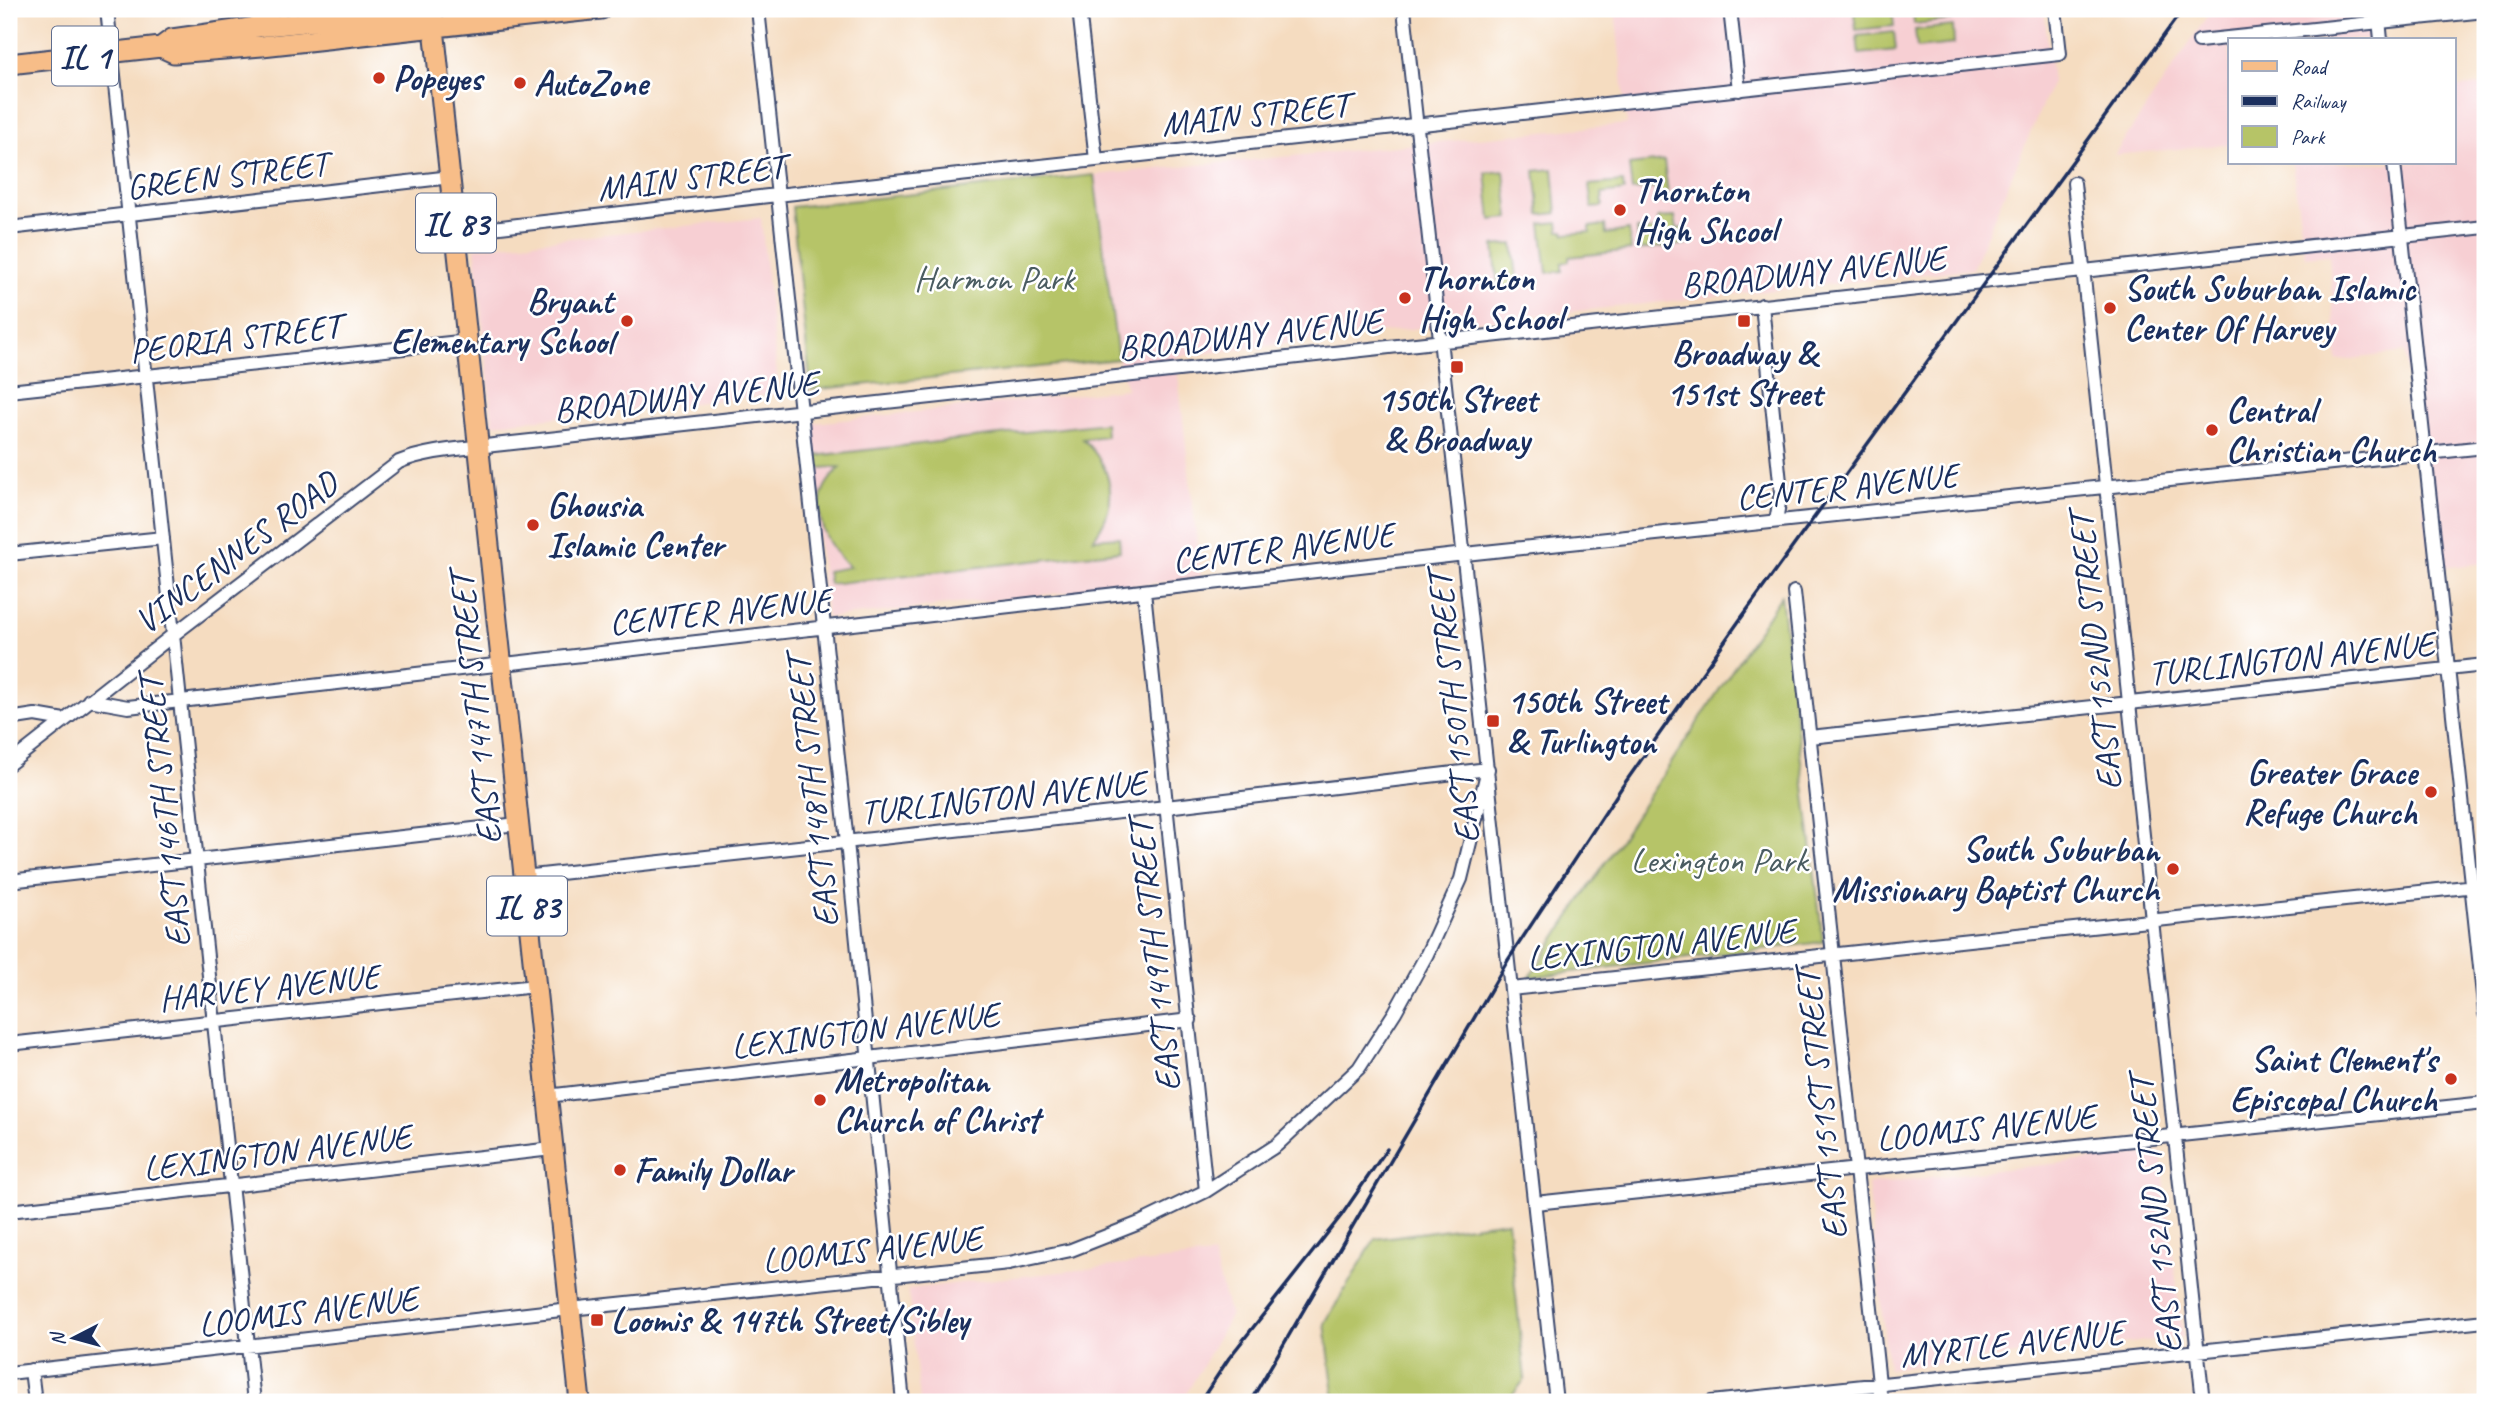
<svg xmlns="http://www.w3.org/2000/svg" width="2494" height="1411" font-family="Caveat,sans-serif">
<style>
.built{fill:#f7cfd3}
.green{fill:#b6c467;stroke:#687a62;stroke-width:2}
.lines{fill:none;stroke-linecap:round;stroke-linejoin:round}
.minor-casing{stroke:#3c496d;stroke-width:16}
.primary-casing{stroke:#3c496d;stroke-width:23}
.minor{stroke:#fff;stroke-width:12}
.primary{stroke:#f7bd88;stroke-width:19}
.rail{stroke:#1b2f5e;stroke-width:3.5}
.poi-dot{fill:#c8321e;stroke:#fff;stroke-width:2.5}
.labels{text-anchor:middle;stroke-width:5;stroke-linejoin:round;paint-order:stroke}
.shield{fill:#fff;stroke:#5f6d8e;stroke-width:2}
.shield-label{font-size:33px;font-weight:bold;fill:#1b2f5e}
.poi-label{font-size:35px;font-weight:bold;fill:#1b2f5e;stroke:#fff;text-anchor:start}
.street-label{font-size:35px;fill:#1b2f5e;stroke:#fff}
.park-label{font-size:35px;fill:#4a5c61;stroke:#fff}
</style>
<rect width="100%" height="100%" fill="#fff"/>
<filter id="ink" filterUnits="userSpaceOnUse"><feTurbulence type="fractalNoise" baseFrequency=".0143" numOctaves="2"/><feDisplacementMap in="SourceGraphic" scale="14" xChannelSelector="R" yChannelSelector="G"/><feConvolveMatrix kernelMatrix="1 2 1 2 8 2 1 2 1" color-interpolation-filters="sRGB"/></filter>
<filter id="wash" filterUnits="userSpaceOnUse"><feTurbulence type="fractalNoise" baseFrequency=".00686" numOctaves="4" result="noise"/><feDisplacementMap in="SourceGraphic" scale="28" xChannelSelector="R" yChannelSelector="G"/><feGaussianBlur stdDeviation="1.57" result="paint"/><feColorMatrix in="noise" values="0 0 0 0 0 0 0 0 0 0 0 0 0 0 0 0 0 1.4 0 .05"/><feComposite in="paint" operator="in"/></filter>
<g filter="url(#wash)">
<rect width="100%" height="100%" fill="#f5dcc0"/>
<path class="built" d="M1615 9H2044L2052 82 1972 269 1427 327 1176 357 1201 578 827 618 806 424 1127 389 1118 359 1094 175 1627 124Z
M2212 9H2367L2371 40H2230V144L2114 155Z
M2485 84V563L2431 569 2405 352 2337 361 2329 255 2305 257 2292 163H2454V88Z
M761 218 779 394 493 424 475 248Z
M2161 1152 2183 1337 1888 1369 1868 1184Z
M1213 1255 1230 1316 1182 1402H920L908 1289Z"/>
<path class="green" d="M1892 9 1894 26 1856 30 1854 13Z
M1913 9H1951L1952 20 1914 24Z
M1953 26 1954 44 1917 48 1915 30Z
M1894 32 1896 50 1859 54 1857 36Z
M1664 161 1669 201 1659 202 1655 188 1632 191 1629 165Z
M1553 169 1557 213 1540 215 1535 171Z
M1504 171 1509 218 1491 220 1486 173Z
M1094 175 1118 359 811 390 792 207Z
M1623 182 1624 191 1602 194 1603 205 1601 207 1592 208 1589 185Z
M1675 217 1677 229 1685 228 1687 244 1639 250 1637 229H1639L1640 232 1659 229 1658 218Z
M1558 222 1559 231H1564L1565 234 1590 232V227L1605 225 1606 234 1629 230 1631 250 1569 257V261L1562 263V271L1547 273 1541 224Z
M1513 244 1518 286 1498 288 1494 246Z
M1105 423 1106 436 1082 439C1113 467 1121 504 1093 539L1119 537 1120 551 829 584 827 571 850 567C828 549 812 517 824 489 827 481 834 474 840 467L816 468 815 456Z
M1781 596 1823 942 1530 977Z
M1508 1221 1525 1379 1511 1397 1458 1402H1335L1325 1323 1375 1239Z"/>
</g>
<g filter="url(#ink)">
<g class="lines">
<g class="minor-casing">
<path id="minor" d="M107 9 254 1402
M758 9 847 842 903 1402
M1079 9 1096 160
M1404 9 1556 1402
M1730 9 1739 90
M2378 9 2381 40
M2199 41 2485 11
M2394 163 2485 1014
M2074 183 2203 1402
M9 228 451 177
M457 232 777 195 2060 54 2055 9
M1762 305 1781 492 1776 521
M9 391 468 341
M9 554 163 538
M1144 591 1206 1191
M1794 592 1881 1402
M89 700 128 707 1465 554 2485 447
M9 719 35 715 64 720
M1810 737 2485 665
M9 764 173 635 399 462C428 450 462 449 494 445L2485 227
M523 877 1166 807 1488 769
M9 881 518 824
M1511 989 2485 885
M9 1044 535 986
M547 1096 1190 1020
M1535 1203 2485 1103
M9 1211 552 1149
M31 1370 35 1402
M9 1373 570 1309 1009 1263 1071 1250 1142 1222 1206 1191 1277 1145 1359 1068 1395 1012 1427 954 1461 879 1488 769
M1711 1402 2485 1321"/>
</g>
<g class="primary-casing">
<path id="primary" d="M432 9 580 1402
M161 47 174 53 262 46 601 9
M9 64 161 47 172 39 257 27 430 9"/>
</g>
<use href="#minor" class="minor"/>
<use href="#primary" class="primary"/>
<path class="rail" d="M1200 1402 1229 1358 1341 1216 1387 1149
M1250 1402 1508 960 1622 787 1739 621 2183 9"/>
</g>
</g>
<g class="poi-dot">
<circle cx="379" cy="78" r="7"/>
<circle cx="520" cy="83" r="7"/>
<circle cx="1620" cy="210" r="7"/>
<circle cx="1405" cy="298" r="7"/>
<circle cx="2110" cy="308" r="7"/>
<circle cx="627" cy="321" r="7"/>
<rect x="1737" y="314" width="14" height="14" rx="3.5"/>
<rect x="1450" y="360" width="14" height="14" rx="3.5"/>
<circle cx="2212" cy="430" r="7"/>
<circle cx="533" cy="525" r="7"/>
<rect x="1486" y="714" width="14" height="14" rx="3.5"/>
<circle cx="2431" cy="792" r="7"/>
<circle cx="2173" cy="869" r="7"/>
<circle cx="2451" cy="1079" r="7"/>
<circle cx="820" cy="1100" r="7"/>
<circle cx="620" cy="1170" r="7"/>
<rect x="590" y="1313" width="14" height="14" rx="3.5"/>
</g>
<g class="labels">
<g class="shield">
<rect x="52" y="26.5" width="66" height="59" rx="5"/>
<rect x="416" y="193.5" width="80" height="59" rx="5"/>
<rect x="487" y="876.5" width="80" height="59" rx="5"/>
</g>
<g class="shield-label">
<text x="85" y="68">IL 1</text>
<text x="456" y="235">IL 83</text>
<text x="527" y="918">IL 83</text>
</g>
<g class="poi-label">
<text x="393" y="90">Popeyes</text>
<text x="534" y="95">AutoZone</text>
<text x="1634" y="202">Thornton<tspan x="1634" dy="40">High Shcool</tspan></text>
<text x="1419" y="290">Thornton<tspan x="1419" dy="40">High School</tspan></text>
<text x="2124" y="300">South Suburban Islamic<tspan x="2124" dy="40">Center Of Harvey</tspan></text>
<text x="613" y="313" text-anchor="end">Bryant<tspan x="613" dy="40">Elementary School</tspan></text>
<text x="1744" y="365" text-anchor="middle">Broadway &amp;<tspan x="1744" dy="40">151st Street</tspan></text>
<text x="1457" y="411" text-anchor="middle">150th Street<tspan x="1457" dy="40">&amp; Broadway</tspan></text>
<text x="2226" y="422">Central<tspan x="2226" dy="40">Christian Church</tspan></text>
<text x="547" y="517">Ghousia<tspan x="547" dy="40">Islamic Center</tspan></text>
<text x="1507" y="713">150th Street<tspan x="1507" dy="40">&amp; Turlington</tspan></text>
<text x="2417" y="784" text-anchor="end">Greater Grace<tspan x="2417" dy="40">Refuge Church</tspan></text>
<text x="2159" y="861" text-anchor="end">South Suburban<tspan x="2159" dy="40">Missionary Baptist Church</tspan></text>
<text x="2437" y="1071" text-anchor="end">Saint Clement's<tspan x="2437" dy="40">Episcopal Church</tspan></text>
<text x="834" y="1092">Metropolitan<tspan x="834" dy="40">Church of Christ</tspan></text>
<text x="634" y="1182">Family Dollar</text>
<text x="611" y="1332">Loomis &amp; 147th Street/Sibley</text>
</g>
<g class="street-label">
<text transform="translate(1255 114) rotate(-6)" y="12">MAIN STREET</text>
<text transform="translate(227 175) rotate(-7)" y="12">GREEN STREET</text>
<text transform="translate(691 177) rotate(-7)" y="12">MAIN STREET</text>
<text transform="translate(1813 271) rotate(-6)" y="12">BROADWAY AVENUE</text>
<text transform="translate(1250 334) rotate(-6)" y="12">BROADWAY AVENUE</text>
<text transform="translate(235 338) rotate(-7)" y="12">PEORIA STREET</text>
<text transform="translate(686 396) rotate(-6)" y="12">BROADWAY AVENUE</text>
<text transform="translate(1847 486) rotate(-6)" y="12">CENTER AVENUE</text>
<text transform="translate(1283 547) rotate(-7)" y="12">CENTER AVENUE</text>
<text transform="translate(236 552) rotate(-37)" y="12">VINCENNES ROAD</text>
<text transform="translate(720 611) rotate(-6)" y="12">CENTER AVENUE</text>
<text transform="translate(2095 652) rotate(-96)" y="12">EAST 152ND STREET</text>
<text transform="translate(2291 658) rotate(-6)" y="12">TURLINGTON AVENUE</text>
<text transform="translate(1453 708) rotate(-96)" y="12">EAST 150TH STREET</text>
<text transform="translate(475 709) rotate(-96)" y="12">EAST 147TH STREET</text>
<text transform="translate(812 792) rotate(-96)" y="12">EAST 148TH STREET</text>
<text transform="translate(1003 797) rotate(-6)" y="12">TURLINGTON AVENUE</text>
<text transform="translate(164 812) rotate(-96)" y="12">EAST 146TH STREET</text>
<text transform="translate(1661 944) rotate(-6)" y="12">LEXINGTON AVENUE</text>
<text transform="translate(1154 956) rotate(-96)" y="12">EAST 149TH STREET</text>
<text transform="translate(269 987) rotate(-6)" y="12">HARVEY AVENUE</text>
<text transform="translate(865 1030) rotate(-7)" y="12">LEXINGTON AVENUE</text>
<text transform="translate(1821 1105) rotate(-96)" y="12">EAST 151ST STREET</text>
<text transform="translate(1986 1127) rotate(-6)" y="12">LOOMIS AVENUE</text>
<text transform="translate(277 1152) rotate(-7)" y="12">LEXINGTON AVENUE</text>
<text transform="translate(2155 1215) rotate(-96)" y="12">EAST 152ND STREET</text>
<text transform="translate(872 1249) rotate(-6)" y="12">LOOMIS AVENUE</text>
<text transform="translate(308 1311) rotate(-7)" y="12">LOOMIS AVENUE</text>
<text transform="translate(2012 1343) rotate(-6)" y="12">MYRTLE AVENUE</text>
</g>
<g class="park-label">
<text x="994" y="290">Harmon Park</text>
<text x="1719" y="872">Lexington Park</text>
</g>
</g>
<rect width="2494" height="1411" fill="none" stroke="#fff" stroke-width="35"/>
<rect x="2228" y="38" width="228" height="126" fill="#ffffff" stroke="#a4acbf" stroke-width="2"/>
<rect x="2242" y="61" width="35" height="10" fill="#f7bd88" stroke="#a4acbf" stroke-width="2"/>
<text x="2291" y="74" font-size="21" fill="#1b2f5e">Road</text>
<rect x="2242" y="96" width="35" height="10" fill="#1b2f5e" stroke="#a4acbf" stroke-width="2"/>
<text x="2291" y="108" font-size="21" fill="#1b2f5e">Railway</text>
<rect x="2242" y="126" width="35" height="21" fill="#b6c467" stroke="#a4acbf" stroke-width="2"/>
<text x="2291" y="144" font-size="21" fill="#1b2f5e">Park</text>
<g transform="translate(74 1338) rotate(264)" stroke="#ffffff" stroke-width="5" paint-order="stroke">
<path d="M0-5L12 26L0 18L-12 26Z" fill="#1b2f5e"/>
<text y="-10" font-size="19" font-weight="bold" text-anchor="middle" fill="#1b2f5e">N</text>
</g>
</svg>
